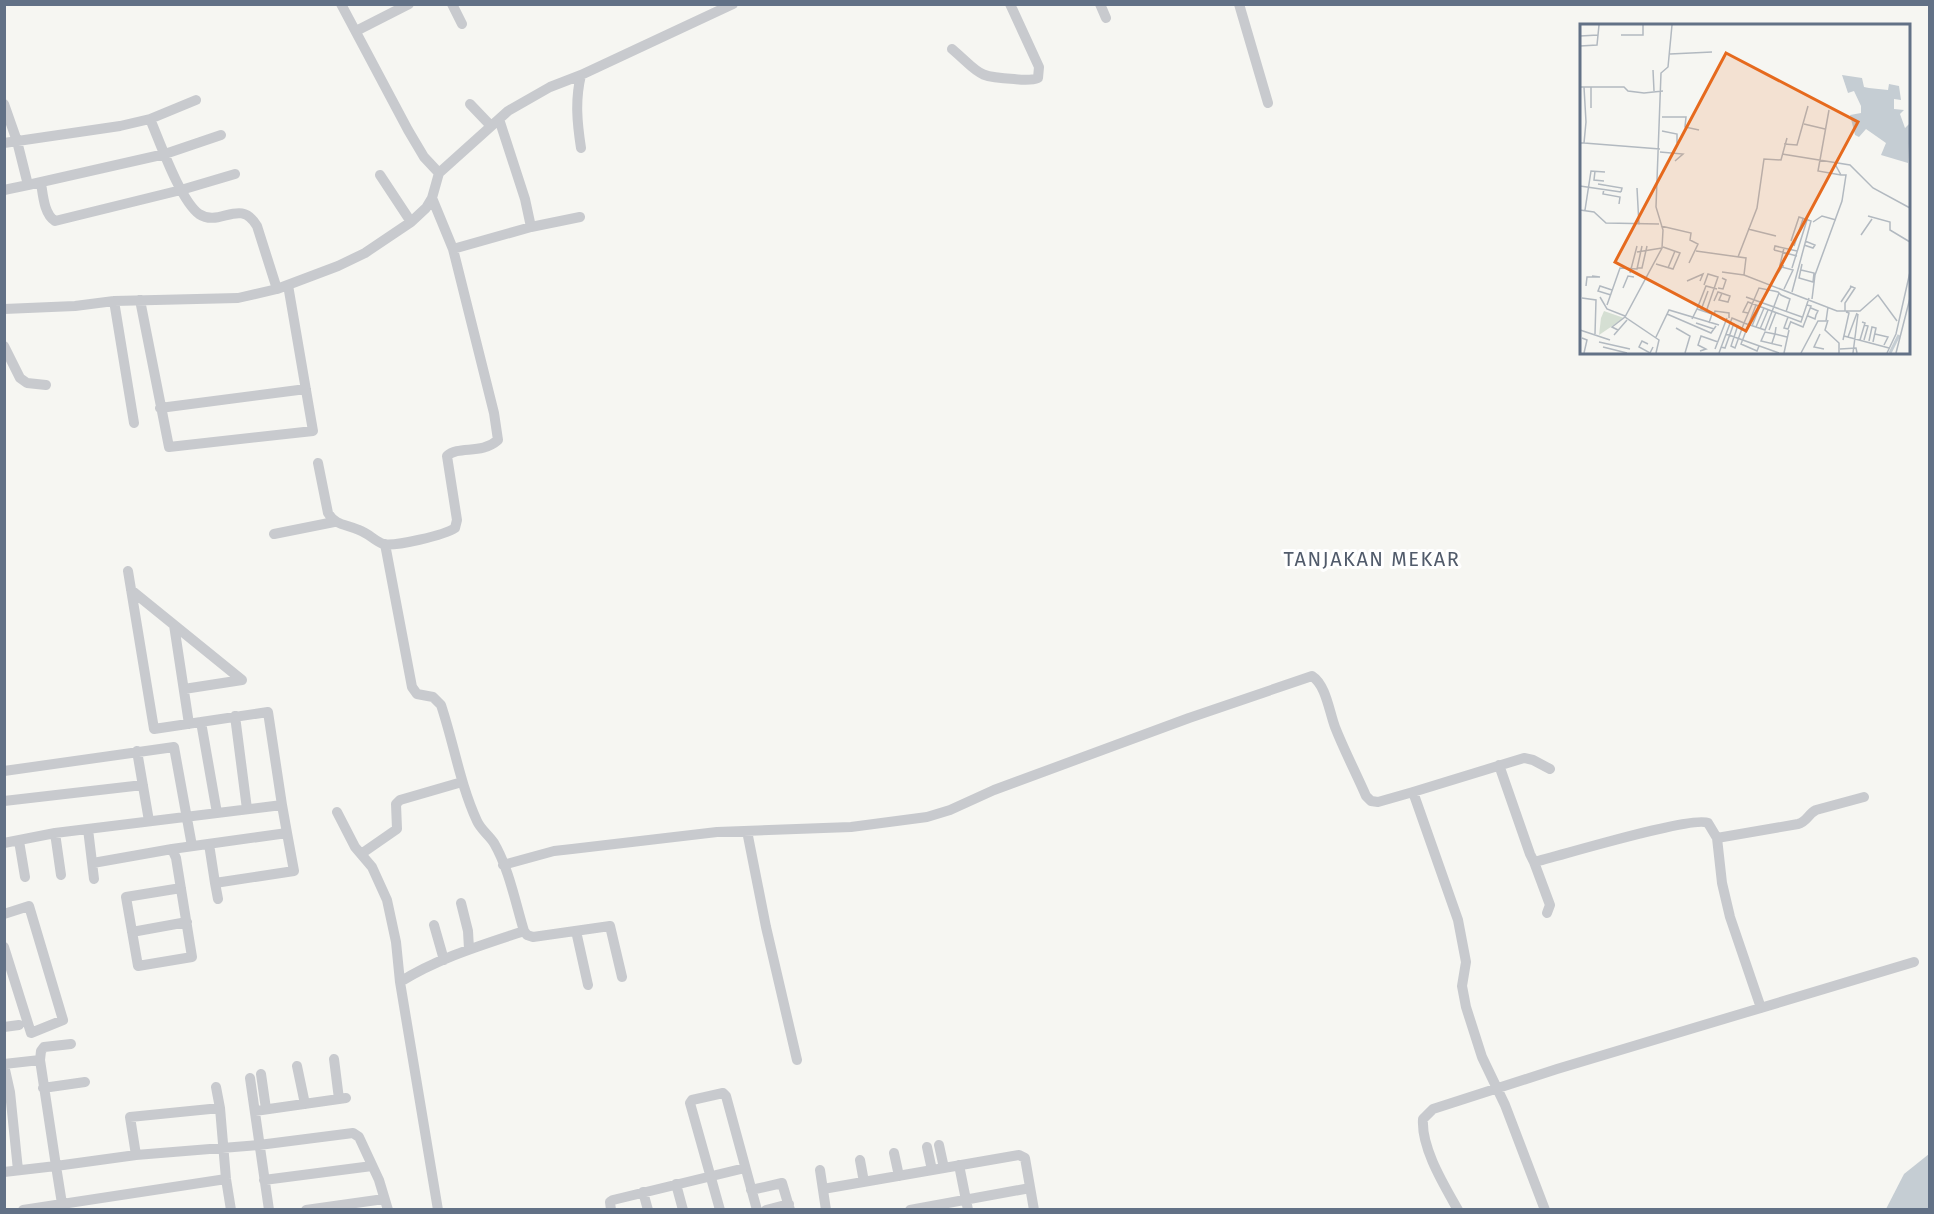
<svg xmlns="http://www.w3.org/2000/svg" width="1934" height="1214" font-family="'Fira Sans',sans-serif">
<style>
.water{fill:#c5cdd3}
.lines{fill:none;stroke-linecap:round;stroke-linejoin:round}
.minor{stroke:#c8cace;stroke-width:10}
.labels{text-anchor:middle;stroke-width:6;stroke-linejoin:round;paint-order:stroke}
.quarter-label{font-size:20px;letter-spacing:1.5px;fill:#515b6b;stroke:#fff}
.inset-river{fill:none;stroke:#c5cdd3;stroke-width:3}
.inset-road{fill:none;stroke:#b2b9c0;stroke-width:1.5}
.view{fill:#e66a1e;fill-opacity:0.15;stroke:#e66a1e;stroke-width:3}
.inset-edge{fill:none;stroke:#627186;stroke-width:3}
</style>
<rect width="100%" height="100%" fill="#f6f6f2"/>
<path class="water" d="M1929 1154V1209H1886L1904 1174Z"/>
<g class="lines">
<path class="minor" d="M341 4 408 130 424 157 439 173
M452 4 462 24
M1100 4 1106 18
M1239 4 1268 103
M356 31 409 4
M952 49C980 73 975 77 1014 79 1022 80 1031 81 1038 78L1039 67 1010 4
M581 75C575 100 577 122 581 148
M4 104 17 141 28 185 165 154 221 135
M470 104 491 126
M150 119C160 142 180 200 199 214 220 228 240 197 257 226L277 289
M499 119 525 199 531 227
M4 143 120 126 150 119 196 100
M380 175 411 222
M41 183C43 195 44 214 55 221L181 190 235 174
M4 190 28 185
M453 249 531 227 580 217
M140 300 169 447 313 431 288 285
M114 301 134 423
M4 309 75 306 114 301 238 298 277 289 338 266 365 253 411 222 426 208 432 198 439 173 508 111 550 87 581 75 733 4
M4 346 20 378 27 383 46 385
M160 408 306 389
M318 463 328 513C336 526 346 524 359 530 368 533 375 541 383 544 394 547 445 535 455 528L457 520 447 456C459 445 481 455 498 440L494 413 453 249 432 198
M274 534 334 522
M385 544 412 687 417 694 433 697 441 705C454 744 460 784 477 821 481 830 489 835 494 843 509 869 515 901 524 931 482 945 438 958 400 982L438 1210
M131 590 242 680 184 689
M174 625 189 724
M235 716 247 809
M201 722 217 813
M137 751 149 821
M1499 765 1530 854 1534 862C1560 856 1693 815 1708 823L1717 838 1798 824C1807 822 1808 814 1816 810L1864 797
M4 771 174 747 192 846
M1413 792 1458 920 1466 962 1462 986 1466 1007 1482 1057 1505 1105 1545 1210
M4 801 143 785
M337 812 355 847 372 867 387 900 396 942 400 982
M88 829 94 879
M747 831 766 927 797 1060
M55 833 61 875
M1717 838 1722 883 1730 917 1761 1008
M19 841 25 877
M4 843 55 833 282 805 268 712 154 729 128 571
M209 844 215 883 294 871 287 833
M172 849 287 833 282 805
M361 854 397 829 396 804 400 800 462 782
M1534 862 1550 905 1547 913
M93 863 172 849 176 858 192 957 138 966 126 897 181 888
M503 865 554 851 572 849 717 832 851 827 927 817 950 810 994 790 1189 718 1312 676C1326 685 1329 711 1335 727 1344 750 1356 773 1366 796L1371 801 1378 802 1413 792 1524 758 1533 760 1550 769
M215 883 218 899
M461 903 468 931 469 949
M4 914 29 906 63 1020 31 1033 4 947
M434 925 444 960
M524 931 527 935 533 937 610 926 622 977
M576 931 588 985
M132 932 187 922
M4 1027 19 1025
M334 1059 339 1099
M40 1060 41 1051 44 1047 71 1044
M4 1064 40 1060 56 1166 4 1172
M4 1065 10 1092 18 1170
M297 1066 305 1104
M261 1074 266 1109
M250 1078 269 1210
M216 1087 220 1108
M43 1088 85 1082
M255 1111 346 1098
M939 1145 944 1168
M927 1147 932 1170
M894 1153 899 1176
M136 1155 130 1117 220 1108 226 1179 231 1210
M860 1160 864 1182
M959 1165 968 1210
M820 1170 826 1210
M264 1180 372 1166
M676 1184 683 1210
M823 1189 1019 1155 1025 1158 1034 1210
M751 1190 782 1183 790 1210
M643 1192 648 1210
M23 1210 226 1179
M63 1210 56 1166 136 1155 259 1145 353 1133 359 1137 379 1180 388 1210
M306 1210 384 1199
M611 1210 610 1202 613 1200 745 1168
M720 1210 690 1103 692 1100 723 1093 726 1096 757 1210
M766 1210 789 1204
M910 1210 1030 1188
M1458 1210C1444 1185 1421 1148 1423 1119L1433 1109 1557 1069 1914 962"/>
</g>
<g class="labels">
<g class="quarter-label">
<text x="1372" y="566">TANJAKAN MEKAR</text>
</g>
</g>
<g transform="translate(1580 24)">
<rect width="330" height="330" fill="#f6f6f2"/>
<path d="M24 287 44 294 19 311 21 294Z" fill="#d5dfd3"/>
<path d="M262 51 282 54 284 63 289 64 308 66 309 60 319 62 321 76 314 75V85L324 86 320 90 325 104 330 99 328 139 301 131 306 119 286 105 279 113 275 111 270 91 281 89V82L274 67 268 69Z" fill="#c5cdd3"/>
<path class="inset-river" d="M310 329 319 311"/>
<path class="inset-road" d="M41 11H63V1M0 12 18 11M0 22 17 21 19 1M90 30 132 28M73 46 74 67M0 63H44L48 67 64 69 83 67M11 84V63M249 86 238 147 261 151M82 93H106L105 103 119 106M224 100 245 105M82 107 97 110V119M0 119H4L6 98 4 63M4 119 80 125M204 120 217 121 228 82M80 128 103 130 95 137M202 130 270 141 293 164 330 184M15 147 14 156 24 157M18 160 42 164 41 168M0 162 41 168M57 164 59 201M24 165 23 170 40 173 39 180M0 186 14 188 26 199 79 200M5 186 11 147 25 148M288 192 310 198V206L330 218M233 198 242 192 256 196M81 202 111 209 110 216 118 220 109 239M168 205 196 212M281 211 292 195M211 217 219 193 231 197 212 268M224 221 233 224 235 221 225 217M214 222 223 195M204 224 200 241 204 242M194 226 195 222 217 227M194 226 217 232M116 227 166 234 164 251 257 287H280L298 271 317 297M57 228 82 224M158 233 177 184 184 135 201 136 207 114M76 240 93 245 100 229 83 223M57 244H62L67 222M88 244 95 227M212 244 227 196M221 246 234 249 233 258 219 254 222 240M142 248 164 251M50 249 57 222M198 249 202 243 213 246 204 265M107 257 123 250 120 257M124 261 128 250 138 253 126 288M6 262 7 253H20L12 252M43 264 48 252 54 253M138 264 143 265 146 256 142 254M199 269 185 306 164 299 179 264 194 267 198 268 201 271 210 275 206 288M31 271 18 267 20 262 32 266M20 273 27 285 45 292M166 273 222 293M2 274 16 276 15 310M232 275 235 251 262 177 266 151H261L255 140M134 277 138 268 150 272 148 278 139 276 142 269M261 278 271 263M27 281 40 244 57 245 62 222M176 281 161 320 177 327 179 322M117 285 126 262 137 265M121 286 128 267M265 287V279L275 264 270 262M168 289 163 288 168 278 221 298 229 274M87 290 131 309 136 302M134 291 135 287 149 289V294M228 292 235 295 236 291 238 287 231 284M208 293 204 304 208 305 211 297M112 295 117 285 132 290 129 299M248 296 245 306 259 319V329M211 298 223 303 231 282 227 281M116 299 134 305M172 302 180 282M176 303 184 284M196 303 195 310 185 308 181 317 202 322M96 304 110 312 105 329M180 305 188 286M0 306 30 316M38 306 32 303 45 293M189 306 196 288M146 310 199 329M240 310 234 323 244 325M295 310 308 313 304 321M34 311 47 296M264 312 309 324M76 313 89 286 139 301M268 313 277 289M2 314 7 316 4 329M263 316 269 289 266 288M280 316 285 299 282 298M284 316 288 302 284 301M289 317 292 303 296 304 293 318M19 318 50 325M192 319 195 310 207 313M68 320 62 317 59 323 70 329 73 323M23 323 47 329M141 323 145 324 154 299M135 325 147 294M260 325 276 324 277 329M120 327 126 325 118 321 121 312 138 318M76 329 79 316 45 293 82 224 83 206 76 183 81 49 88 43 92 1M139 329 152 294 164 299 155 324 151 322 158 301M204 329 209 306M221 329 238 297H246L248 283M273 329 278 290M307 329 316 310 330 248M316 329 330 274"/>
<path class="view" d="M146 29 278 98 166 307 35 238Z"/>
<rect width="330" height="330" class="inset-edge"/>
</g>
<rect width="1934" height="1214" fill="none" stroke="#627186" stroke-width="12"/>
</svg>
